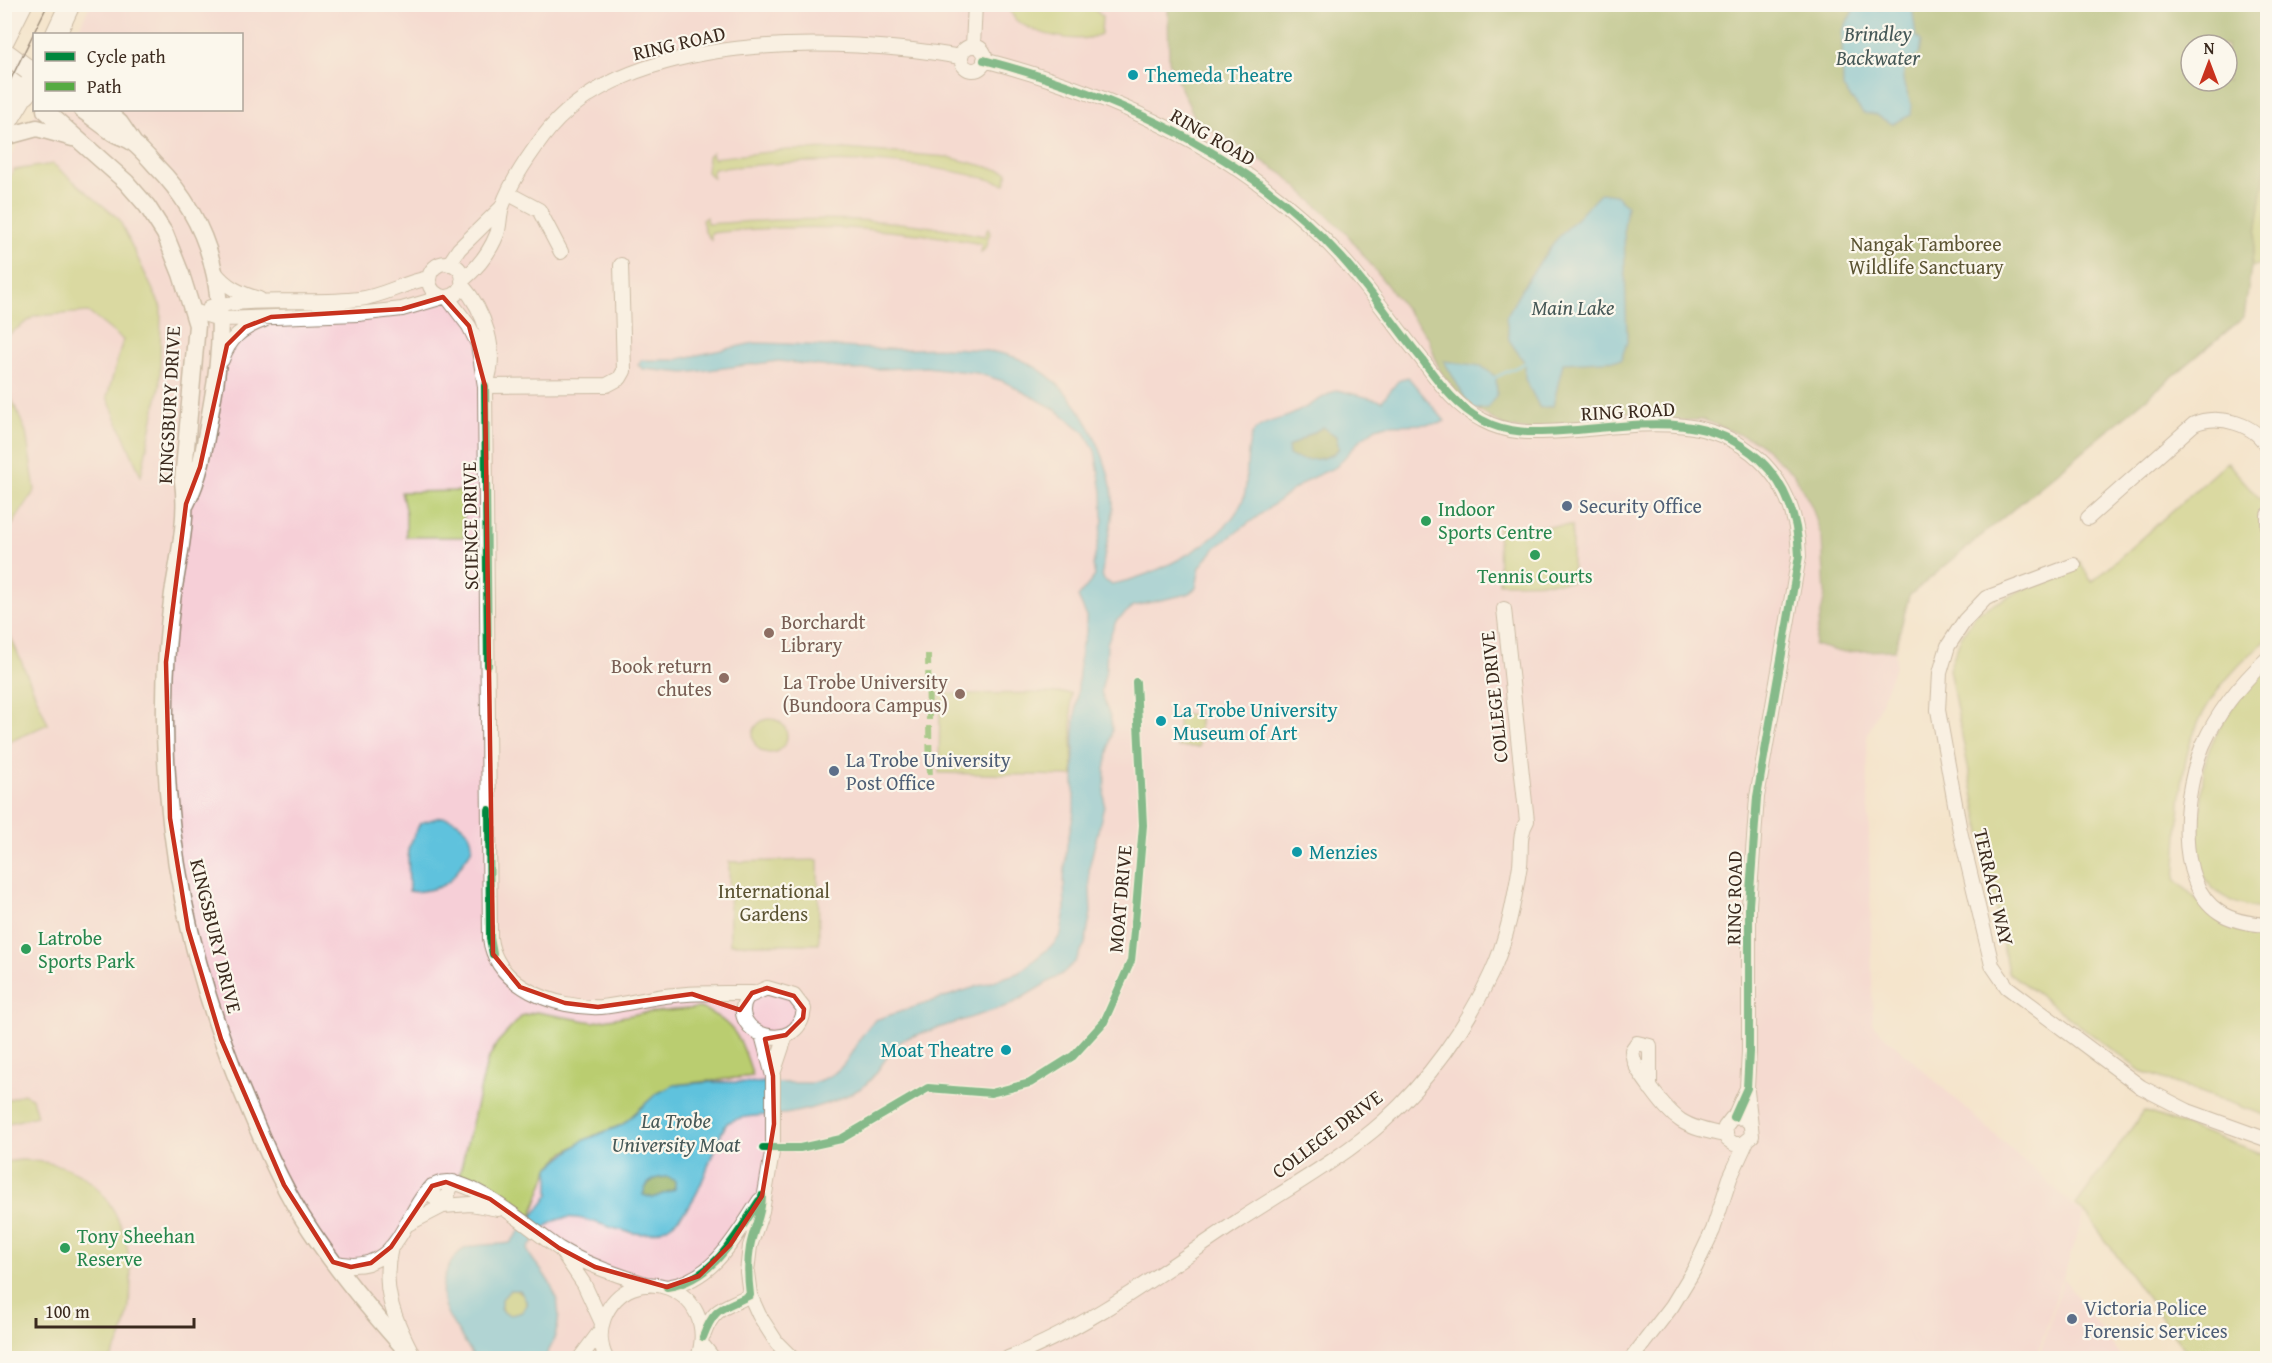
<svg xmlns="http://www.w3.org/2000/svg" width="2272" height="1363" font-family="'Gentium Book Plus',serif">
<style>
.built{fill:#f6cfd7}
.green{fill:#bacd70;stroke:#7a7c47;stroke-width:1.5}
.forest{fill:#93b062;stroke:#676d40;stroke-width:1.5;fill-rule:evenodd}
.water{fill:#5fc2dd;stroke:#4d767e;stroke-width:1.5;fill-rule:evenodd}
.lines{fill:none;stroke-linecap:round;stroke-linejoin:round}
.stream{stroke:#5fc2dd;stroke-width:3}
.minor-casing{stroke:#988774;stroke-width:16}
.major-casing{stroke:#988774;stroke-width:19}
.highway-casing{stroke:#988774;stroke-width:22}
.minor{stroke:#fff;stroke-width:14}
.major{stroke:#fff;stroke-width:16}
.highway{stroke:#fff;stroke-width:20}
.tram{stroke:#3b2a1e;stroke-width:1.5}
.quiet{stroke:#55ab43;stroke-width:6;stroke-dasharray:12 6;stroke-linecap:butt}
.cycleway-casing{stroke:#fbf7ec;stroke-width:11}
.cycleway{stroke:#00873e;stroke-width:8}
.marked{fill:none;stroke:#c8321e;stroke-width:4.5;stroke-linejoin:round}
.culture-dot{fill:#0f9aa8;stroke:#fbf7ec;stroke-width:2}
.service-dot{fill:#5c6f8a;stroke:#fbf7ec;stroke-width:2}
.leisure-dot{fill:#2e9e5b;stroke:#fbf7ec;stroke-width:2}
.education-dot{fill:#8d6e63;stroke:#fbf7ec;stroke-width:2}
.labels{text-anchor:middle;stroke-width:4.5;stroke-linejoin:round;paint-order:stroke}
.street-label{font-size:20px;fill:#3b2a1e;stroke:#fbf7ec}
.culture-label{font-size:20px;fill:#0d838f;stroke:#fbf7ec;text-anchor:start}
.park-label{font-size:20px;fill:#5b5332;stroke:#fbf7ec}
.service-label{font-size:20px;fill:#4e5e75;stroke:#fbf7ec;text-anchor:start}
.leisure-label{font-size:20px;fill:#27864d;stroke:#fbf7ec;text-anchor:start}
.education-label{font-size:20px;fill:#785e54;stroke:#fbf7ec;text-anchor:end}
.water-label{font-size:21px;font-style:italic;fill:#465857;stroke:#fbf7ec}
</style>
<rect width="100%" height="100%" fill="#fbf7ec"/>
<filter id="ink" filterUnits="userSpaceOnUse"><feTurbulence type="fractalNoise" baseFrequency=".0167" numOctaves="2"/><feDisplacementMap in="SourceGraphic" scale="12" xChannelSelector="R" yChannelSelector="G"/><feConvolveMatrix kernelMatrix="1 2 1 2 8 2 1 2 1" color-interpolation-filters="sRGB"/></filter>
<filter id="wash" filterUnits="userSpaceOnUse"><feTurbulence type="fractalNoise" baseFrequency=".008" numOctaves="4" result="noise"/><feDisplacementMap in="SourceGraphic" scale="24" xChannelSelector="R" yChannelSelector="G"/><feGaussianBlur stdDeviation="1.35" result="paint"/><feColorMatrix in="noise" values="0 0 0 0 0 0 0 0 0 0 0 0 0 0 0 0 0 1.4 0 .05"/><feComposite in="paint" operator="in"/></filter>
<g filter="url(#wash)">
<rect width="100%" height="100%" fill="#f4e4cb"/>
<path class="built" d="M90 5H1168L1169 63 1196 120 1283 174 1346 233 1429 339 1439 370 1565 436 1596 417 1644 410 1661 420H1704L1758 442 1793 473 1812 507 1822 539 1825 595 1815 645 1840 652 1895 650 1896 664 1867 737 1873 1025 2084 1215 2036 1358H5L4 744 48 724 5 621V168L37 110H242V34H76Z
M2064 1279 2122 1358H2038Z"/>
<path class="green" d="M1008 5H1089L1102 16 1101 34C1079 45 1037 35 1017 21 1013 18 1010 10 1008 5Z
M845 149 948 157 1008 172 1005 184C911 155 810 159 713 169V178L707 172 708 156 712 152 713 158 788 150Z
M2267 156V263L2251 267Z
M53 164 119 219 161 307 160 385 141 476 107 397 123 340 88 312 35 316 5 337V184L14 170Z
M706 217 707 224C808 217 885 215 985 236L988 228 990 233 985 249 981 252 982 244C894 227 800 223 711 233V240L705 232 702 220Z
M5 383 26 432 35 490 5 536Z
M2227 462 2267 507V640C2236 665 2206 699 2192 738 2178 776 2179 837 2175 879L2225 926 2267 927V1116L2141 1071 2008 972 1949 669 1961 637 1976 613 2079 561 2092 582Z
M463 491 464 537H406V513L401 492Z
M1572 526V582L1499 583 1498 527Z
M4 621 48 724 5 744H4Z
M2267 665V909C2234 908 2198 889 2197 852 2196 837 2200 821 2201 806 2203 788 2202 764 2210 747 2224 715 2244 690 2267 665Z
M1071 693 1073 776 939 773 940 694Z
M1178 715H1199V747H1178Z
M753 736a17 17 0 1 1 34 0a17 17 0 1 1-34 0Z
M818 860 819 944H730L729 862Z
M700 1008C736 1022 742 1042 753 1076L674 1085 656 1094 622 1125 593 1136 565 1152 549 1168 530 1220 458 1180 487 1062 497 1043 522 1016 536 1012 593 1022 642 1013Z
M23 1094 32 1098 37 1116 5 1124V1101Z
M2144 1111 2267 1155V1358H2191L2088 1216 2076 1205Z
M21 1160C43 1161 64 1164 83 1176 137 1213 144 1305 111 1358H5V1162Z
M500 1303a13 13 0 1 1 26 0a13 13 0 1 1-26 0Z"/>
<path class="forest" d="M1168 5H2267V156L2244 317 1909 596 1895 650 1840 652 1814 645 1825 595 1822 539 1812 507 1793 473 1758 442 1704 420 1661 421 1644 410 1596 417 1565 436 1505 427 1463 401 1439 370 1429 339 1346 233 1283 174 1196 120 1169 63ZM2191 45H2227V81H2191Z
M1323 427 1336 436 1339 448C1331 461 1301 463 1289 455L1288 447Z
M668 1177 675 1181V1189L653 1198 643 1195C646 1181 655 1177 668 1177Z"/>
<path class="water" d="M1885 5H1912L1916 36 1921 41 1919 54C1886 81 1915 90 1911 115L1892 124 1876 115 1863 113 1843 88 1842 32 1855 7 1881 9Z
M1601 193 1615 195 1627 205 1624 228 1627 342 1621 360 1563 363 1553 406 1540 408 1525 379V363L1509 340 1506 317 1524 285 1554 242Z
M754 343C796 343 838 348 881 349 922 350 968 344 1008 355 1066 372 1101 434 1112 490 1117 520 1103 546 1102 575L1104 580 1111 584C1153 578 1236 537 1245 493 1248 477 1245 440 1255 430 1266 420 1281 420 1293 414 1308 407 1322 397 1337 390L1382 401 1398 381 1408 377 1445 421 1439 424 1387 425 1376 428 1360 440 1336 467 1309 479 1289 493 1214 549 1200 567 1196 588 1188 594 1134 606 1116 621 1107 644 1106 670 1101 691 1111 720 1112 730 1105 770 1104 806 1089 868 1091 913 1085 944 1075 962 1062 974 1010 1005 904 1039C886 1051 879 1076 861 1088 841 1100 813 1109 791 1113 769 1117 746 1113 727 1123 707 1155 705 1198 673 1223 627 1259 577 1189 541 1232 537 1238 530 1243 528 1250 530 1259 539 1266 544 1274 565 1303 562 1328 545 1358H474C459 1326 431 1310 447 1270 450 1263 457 1253 464 1249 480 1242 494 1246 510 1243L544 1202 549 1194V1168L582 1141 622 1125 656 1094 674 1085 710 1082 812 1083C855 1071 847 1046 875 1020L1018 973 1055 943 1061 934 1065 909 1064 880 1067 844 1074 812V734L1081 648 1086 632V615L1078 597 1095 576 1093 565 1103 520 1102 491 1095 451 1085 433 1055 409 1003 381 976 373 926 367 855 370 779 361 685 373 643 369 638 365 641 360H674ZM1323 427 1336 436 1339 448C1331 461 1301 463 1289 455L1288 447ZM668 1177 675 1181V1189L653 1198 643 1195C646 1181 655 1177 668 1177ZM510 1290H520L527 1303 522 1312C513 1315 507 1317 500 1309L502 1299Z
M1444 361 1481 366 1496 377 1497 394 1488 408 1472 410Z
M440 817C455 817 476 831 471 850 470 854 465 859 463 862 451 880 449 886 428 890 419 891 418 893 409 891L408 849 420 823Z"/>
<g class="lines">
<path class="stream" d="M1496 377 1525 363"/>
</g>
</g>
<g filter="url(#ink)">
<g class="lines">
<g class="minor-casing">
<path id="minor" d="M973 46 975 4
M961 58a12 12 0 1 1 24 0a12 12 0 1 1-24 0Z
M984 60C1117 95 1248 154 1341 257 1370 289 1394 325 1421 358 1439 382 1455 406 1482 420 1507 434 1534 433 1562 431 1630 427 1703 408 1759 459 1787 485 1798 518 1799 556L1757 797 1749 905V1052L1747 1088 1734 1117
M509 194 539 210 561 252
M429 280a17 17 0 1 1 34 0a17 17 0 1 1-34 0Z
M449 264 459 249 502 207
M214 271C226 287 239 293 259 299
M462 281C476 269 490 252 497 234 500 226 499 216 502 207 510 183 528 157 543 137 623 29 842 36 961 57
M462 285C484 310 499 351 486 384
M447 297 469 326 478 344 485 386 490 938C496 987 556 1009 601 1007 625 1005 649 997 674 995 700 992 726 993 752 993
M210 307C259 296 310 305 359 299 384 296 405 282 429 278
M193 311 220 319 358 314 402 309 443 297
M222 360C229 338 242 328 264 320
M485 386 607 385 620 378 624 371 621 265
M2268 515V531
M2088 518 2194 424C2218 413 2257 424 2268 449
M2074 565 1986 598 1965 620 1948 646 1940 673 1938 710 1960 831 1992 965 2007 987 2141 1087 2188 1111 2268 1140
M2268 658C2241 683 2218 711 2203 745 2184 789 2173 881 2219 912 2232 921 2252 924 2268 925
M767 988 794 996 804 1009C799 1058 725 1034 747 997Z
M762 1035 773 1076V1147L762 1211 750 1246 747 1272 750 1295 759 1315 777 1343 792 1358
M774 1071 786 1035
M1650 1088V1046L1637 1043 1632 1050C1633 1066 1641 1074 1650 1087 1675 1121 1683 1127 1725 1135
M1747 1091 1752 1136 1742 1144H1734L1727 1139 1725 1127 1732 1118 1743 1117 1750 1123
M432 1186 435 1198 443 1206 471 1204 498 1209
M408 1224 443 1206 453 1182
M391 1247C381 1287 393 1316 411 1351
M561 1250 584 1284 602 1323
M333 1262C411 1284 404 1182 447 1182 478 1182 534 1232 560 1249 587 1265 618 1275 648 1285
M667 1287C714 1280 735 1237 760 1200
M704 1334C714 1306 726 1308 750 1295
M702 1344 713 1358
M580 1358 601 1330
M606 1358C600 1346 599 1331 604 1318 629 1256 721 1287 698 1358
M1008 1358C1091 1326 1164 1270 1238 1221 1284 1191 1344 1157 1384 1121 1428 1081 1466 1028 1491 974 1507 940 1514 902 1520 865 1522 849 1518 836 1527 821L1504 609
M1632 1358 1672 1306 1695 1268 1713 1230 1730 1178 1746 1143"/>
</g>
<g class="major-casing">
<path id="major" d="M45 110 126 182 147 206 165 234 181 274 197 325 183 481C188 518 179 556 173 593 168 629 165 665 165 701 163 839 190 962 241 1089 259 1132 277 1177 302 1217 334 1268 373 1314 413 1358
M82 110C92 117 102 125 112 132 118 136 126 138 132 142 140 148 148 157 155 165 222 232 229 314 212 403 206 437 202 473 186 504
M105 110 120 123 133 142
M4 137 37 128 73 138"/>
</g>
<g class="highway-casing">
<path id="highway" d="M56 34 70 4
M4 40 22 4
M4 52 34 74
M4 78 26 94
M4 127 34 77"/>
</g>
<use href="#minor" class="minor"/>
<use href="#major" class="major"/>
<use href="#highway" class="highway"/>
<path class="tram" d="M4 93 48 4"/>
<path class="quiet" d="M928 654 930 787"/>
<g class="cycleway-casing">
<path id="cycleway" d="M984 60C1117 95 1248 154 1341 257 1370 289 1394 325 1421 358 1439 382 1455 406 1482 420 1507 434 1534 433 1562 431 1630 427 1703 408 1759 459 1787 485 1798 518 1799 556L1757 797 1749 905V1052L1747 1088 1734 1117
M485 386 488 665
M489 810 490 938 493 954
M763 1148H800L841 1139 928 1088 991 1093 1030 1083 1073 1056 1104 1022 1131 961 1135 922 1143 825 1136 682
M667 1287C713 1280 735 1237 759 1201
M703 1337C715 1305 722 1310 750 1295 748 1279 747 1264 750 1247 753 1229 762 1215 762 1196"/>
</g>
<use href="#cycleway" class="cycleway"/>
</g>
</g>
<path d="M0 0H2272V1363H0ZM443 297 469 326 485 386 493 954 520 987 565 1003 598 1007 692 994 740 1010 752 993 767 988 794 996 804 1009 803 1018 786 1035 765 1039 773 1076 774 1124 762 1196 730 1245 699 1276 667 1287 595 1267 559 1248 490 1199 446 1182 432 1186 391 1247 371 1263 351 1267 333 1262 284 1185 221 1039 188 929 170 818 166 662 186 504 200 467 227 345 245 327 271 317 402 309Z" fill="#f4e4cb" fill-opacity=".55" fill-rule="evenodd"/>
<path class="marked" d="M443 297 469 326 485 386 493 954 520 987 565 1003 598 1007 692 994 740 1010 752 993 767 988 794 996 804 1009 803 1018 786 1035 765 1039 773 1076 774 1124 762 1196 730 1245 699 1276 667 1287 595 1267 559 1248 490 1199 446 1182 432 1186 391 1247 371 1263 351 1267 333 1262 284 1185 221 1039 188 929 170 818 166 662 186 504 200 467 227 345 245 327 271 317 402 309Z"/>
<g class="culture-dot">
<circle cx="1133" cy="75" r="6"/>
<circle cx="1161" cy="721" r="6"/>
<circle cx="1297" cy="852" r="6"/>
<circle cx="1006" cy="1050" r="6"/>
</g>
<g class="service-dot">
<circle cx="1567" cy="506" r="6"/>
<circle cx="834" cy="771" r="6"/>
<circle cx="2072" cy="1319" r="6"/>
</g>
<g class="leisure-dot">
<circle cx="1426" cy="521" r="6"/>
<circle cx="1535" cy="555" r="6"/>
<circle cx="26" cy="949" r="6"/>
<circle cx="65" cy="1248" r="6"/>
</g>
<g class="education-dot">
<circle cx="769" cy="633" r="6"/>
<circle cx="724" cy="678" r="6"/>
<circle cx="960" cy="694" r="6"/>
</g>
<g class="labels">
<g class="street-label">
<text transform="translate(679 43) rotate(-13)" y="7">RING ROAD</text>
<text transform="translate(1213 137) rotate(30)" y="7">RING ROAD</text>
<text transform="translate(169 405) rotate(-87)" y="7">KINGSBURY DRIVE</text>
<text transform="translate(1628 411) rotate(-3)" y="7">RING ROAD</text>
<text transform="translate(470 526) rotate(-91)" y="7">SCIENCE DRIVE</text>
<text transform="translate(1494 697) rotate(-96)" y="7">COLLEGE DRIVE</text>
<text transform="translate(1994 887) rotate(77)" y="7">TERRACE WAY</text>
<text transform="translate(1734 898) rotate(-89)" y="7">RING ROAD</text>
<text transform="translate(1120 899) rotate(-85)" y="7">MOAT DRIVE</text>
<text transform="translate(216 936) rotate(76)" y="7">KINGSBURY DRIVE</text>
<text transform="translate(1327 1134) rotate(-37)" y="7">COLLEGE DRIVE</text>
</g>
<g class="culture-label">
<text x="1145" y="82">Themeda Theatre</text>
<text x="1173" y="717">La Trobe University<tspan x="1173" dy="23">Museum of Art</tspan></text>
<text x="1309" y="859">Menzies</text>
<text x="994" y="1057" text-anchor="end">Moat Theatre</text>
</g>
<g class="park-label">
<text x="1926" y="251">Nangak Tamboree<tspan x="1926" dy="23">Wildlife Sanctuary</tspan></text>
<text x="774" y="898">International<tspan x="774" dy="23">Gardens</tspan></text>
</g>
<g class="service-label">
<text x="1579" y="513">Security Office</text>
<text x="846" y="767">La Trobe University<tspan x="846" dy="23">Post Office</tspan></text>
<text x="2084" y="1315">Victoria Police<tspan x="2084" dy="23">Forensic Services</tspan></text>
</g>
<g class="leisure-label">
<text x="1438" y="516">Indoor<tspan x="1438" dy="23">Sports Centre</tspan></text>
<text x="1535" y="583" text-anchor="middle">Tennis Courts</text>
<text x="38" y="945">Latrobe<tspan x="38" dy="23">Sports Park</tspan></text>
<text x="77" y="1243">Tony Sheehan<tspan x="77" dy="23">Reserve</tspan></text>
</g>
<g class="education-label">
<text x="781" y="629" text-anchor="start">Borchardt<tspan x="781" dy="23">Library</tspan></text>
<text x="712" y="673">Book return<tspan x="712" dy="23">chutes</tspan></text>
<text x="948" y="689">La Trobe University<tspan x="948" dy="23">(Bundoora Campus)</tspan></text>
</g>
<g class="water-label">
<text x="1878" y="41">Brindley<tspan x="1878" dy="24">Backwater</tspan></text>
<text x="1573" y="315">Main Lake</text>
<text x="676" y="1128">La Trobe<tspan x="676" dy="24">University Moat</tspan></text>
</g>
</g>
<rect width="2272" height="1363" fill="none" stroke="#fbf7ec" stroke-width="24"/>
<rect x="33" y="33" width="210" height="78" fill="#fbf7ec" stroke="#aea59a" stroke-width="1.5"/>
<rect x="45" y="52" width="30" height="9" fill="#00873e" stroke="#aea59a" stroke-width="1.5"/>
<text x="87" y="63" font-size="18" fill="#3b2a1e">Cycle path</text>
<rect x="45" y="82" width="30" height="9" fill="#55ab43" stroke="#aea59a" stroke-width="1.5"/>
<text x="87" y="93" font-size="18" fill="#3b2a1e">Path</text>
<g transform="translate(2209 63)"><circle r="28" fill="#fbf7ec" stroke="#aea59a" stroke-width="1.5"/>
<path d="M0-4.5L10 22L0 15L-10 22Z" fill="#c8321e"/>
<text y="-9" font-size="16" font-weight="bold" text-anchor="middle" fill="#3b2a1e">N</text>
</g>
<path d="M36 1318v9h158v-9" fill="none" stroke="#3b2a1e" stroke-width="3"/>
<text x="45" y="1318" font-size="18" fill="#3b2a1e" stroke="#fbf7ec" stroke-width="4.5" paint-order="stroke">100 m</text>
</svg>
